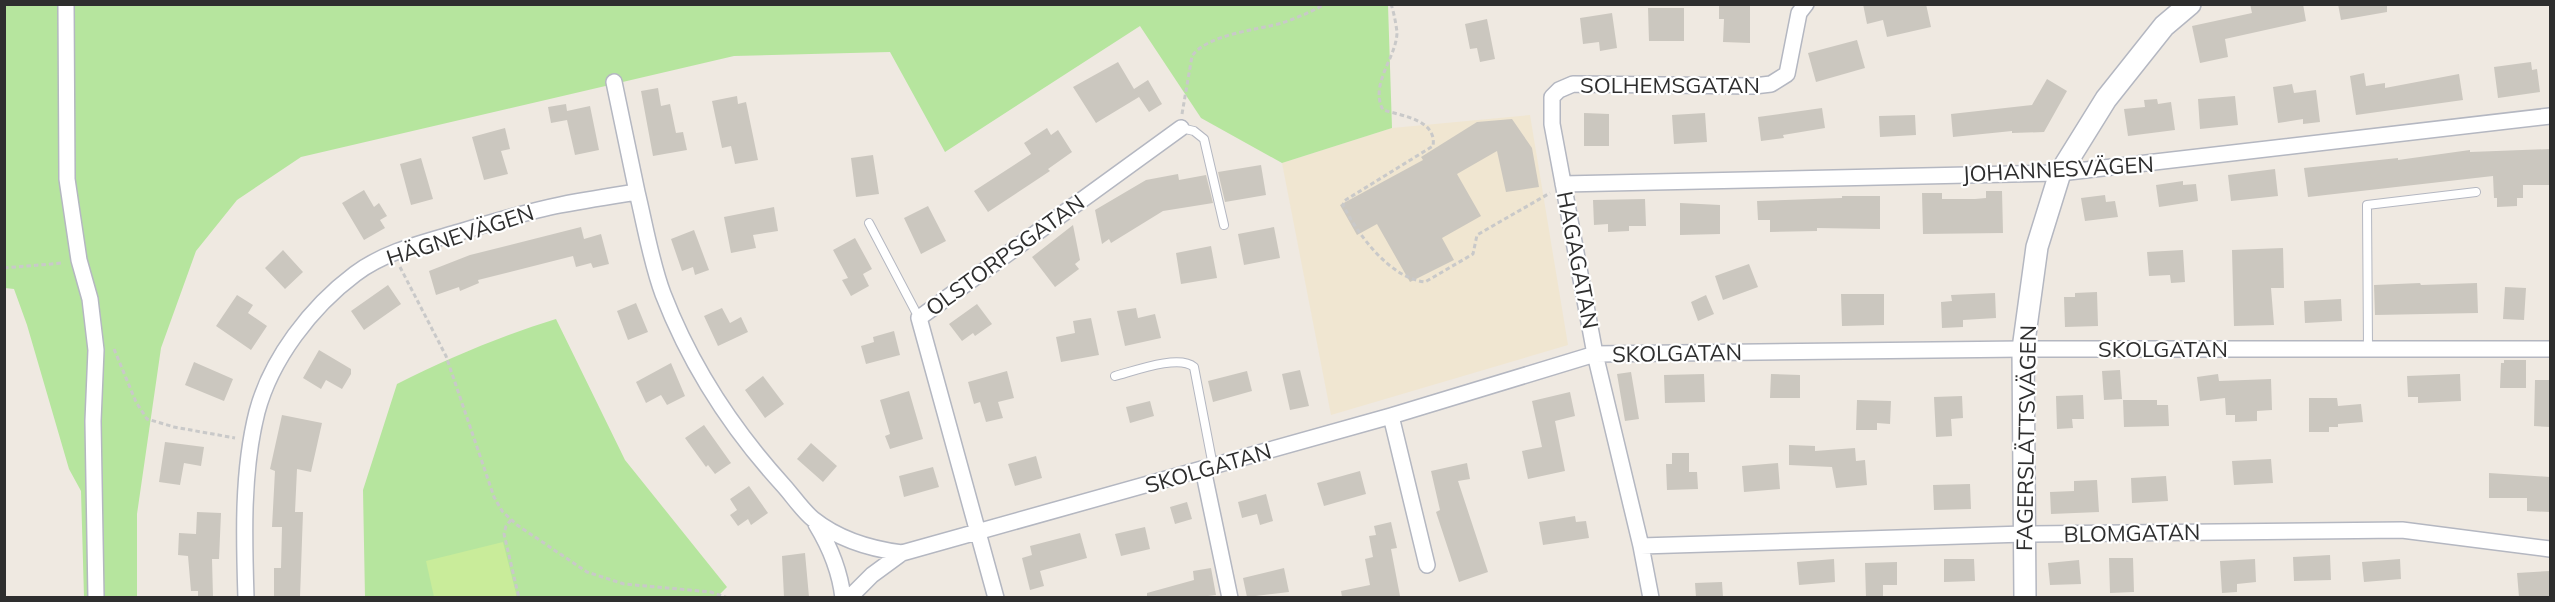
<svg xmlns="http://www.w3.org/2000/svg" width="2555" height="602" font-family="Mulish,sans-serif">
<style>
.education{fill:#f0e6d1}
.green{fill:#b6e59e}
.pitch{fill:#c9ec9a}
.building{fill:#cbc7bf}
.lines{fill:none;stroke-linecap:round;stroke-linejoin:round}
.lane-casing{stroke:#b4b7c1;stroke-width:10}
.street-casing{stroke:#b4b7c1;stroke-width:18}
.secondary-casing{stroke:#b4b7c1;stroke-width:24}
.path{stroke:#c9c9c9;stroke-width:3;stroke-dasharray:4.5 3;stroke-linecap:butt}
.lane{stroke:#fff;stroke-width:8}
.street{stroke:#fff;stroke-width:15}
.secondary{stroke:#fff;stroke-width:21}
.labels{text-anchor:middle;stroke-width:4.5;stroke-linejoin:round;paint-order:stroke}
.street-label{font-size:22px;fill:#2e2e2e;stroke:#fff}
</style>
<rect width="100%" height="100%" fill="#efe9e1"/>
<path class="education" d="M1530 115 1568 345 1331 415 1282 163 1392 128Z"/>
<path class="green" d="M5 5H1388L1392 128 1282 163 1201 118 1140 26 945 152 890 52 734 56 301 157 237 200 196 251 161 348 137 514V597H84L81 491 69 469 27 325 14 289 5 288Z
M556 319 625 460 727 587 716 598 365 597 363 490 397 384C449 358 501 336 556 319Z"/>
<path class="pitch" d="M503 542 517 597H434L426 561Z"/>
<path class="building" d="M1719 4H1750V43L1723 42 1724 19H1719Z
M1863 4H1926L1931 27 1887 37 1883 20 1867 24Z
M2250 4H2303L2306 21 2225 39 2228 57 2200 63 2192 26 2252 13Z
M2338 4H2387V12L2341 20Z
M1648 8H1684V41H1649Z
M1612 13 1617 48 1600 51 1599 42 1583 44 1580 18Z
M1487 19 1495 59 1480 62 1477 48 1470 49 1465 24Z
M1857 40 1865 68 1816 82 1808 53Z
M1118 62 1134 89 1148 80 1162 104 1149 112 1139 97 1096 123 1073 87Z
M2531 62 2532 70 2537 69 2540 92 2498 98 2494 67Z
M2364 73 2366 86 2385 83V88L2459 74 2463 100 2356 115 2350 76Z
M2047 79 2067 91 2044 132 2012 133V131L1953 137 1951 114 2032 105Z
M2292 84 2294 93 2316 90 2320 122 2303 124V119L2278 123 2273 87Z
M658 88 661 106 670 104 676 133 683 132 687 150 653 156 641 91Z
M737 96 738 104 746 102 758 160 735 164 731 146 722 148 712 101Z
M2235 96 2238 125 2200 129 2198 99Z
M2157 99 2158 104 2171 102 2175 130 2128 136 2124 109 2145 107 2144 100Z
M566 104 567 111 590 106 599 150 575 155 567 120 551 123 548 107Z
M1822 108 1825 128 1783 135 1784 138 1761 141 1758 117Z
M1584 113 1609 114V146H1584Z
M1705 113 1707 142 1674 144 1672 115Z
M1915 115 1916 135 1880 137 1879 116Z
M1512 119 1532 148 1539 187 1506 192 1497 151 1457 174 1481 216 1442 238 1454 260 1410 282 1377 224 1357 235 1340 205 1423 160 1421 157 1477 122Z
M505 128 510 149 501 151 508 174 484 180 472 137Z
M1047 128 1051 135 1058 130 1072 152 1048 169 1050 171 988 212 974 191 1031 154 1024 143Z
M2550 149V185H2523V198H2517V206L2497 207V198H2494L2493 176 2308 197 2304 168 2398 158V160L2470 150V152Z
M873 155 879 194 856 197 851 158Z
M421 158 433 199 411 205 400 164Z
M1261 165 1266 195 1225 202 1218 172Z
M2275 169 2278 196 2231 201 2228 175Z
M1178 174 1179 180 1206 175 1213 203 1163 211 1111 243 1109 239 1102 244 1095 210 1146 180Z
M2183 181V185L2196 184 2198 201 2159 207 2156 185Z
M364 190 374 207 379 203 387 216 380 220 385 228 364 240 342 203Z
M1986 191H2002L2003 233 1923 234 1922 193H1942V199H1975L1986 198Z
M2105 195 2106 202 2115 201 2118 217 2085 221 2081 198Z
M1842 196H1880V229L1817 228V231L1770 232V220H1758L1757 201 1842 198Z
M1645 199 1646 226H1629V231L1608 232V224L1594 225 1593 200Z
M1680 203 1720 205V234L1680 235Z
M928 206 946 241 921 254 904 218Z
M774 207 778 231 753 235 756 248 731 253 724 217Z
M1073 225 1080 260 1075 264 1079 269 1055 287 1032 257Z
M581 227 584 239 601 234 609 264 593 268 591 263 576 267 573 256 478 280 479 283 460 291 459 287 436 295 429 271 470 255Z
M1274 227 1280 258 1244 265 1238 234Z
M694 230 709 270 695 275 693 267 682 271 671 239Z
M855 238 872 269 863 274 869 286 851 296 842 280 848 278 833 250Z
M1211 246 1217 278 1181 284 1176 253Z
M2283 248 2284 288H2271L2274 325 2234 326 2232 250Z
M283 250 303 272 285 289 265 268Z
M2183 250 2185 282 2171 283 2170 275 2149 276 2147 252Z
M1749 264 1758 287 1723 300 1715 276Z
M2420 283 2421 285 2477 283 2478 313 2375 315 2374 285Z
M388 285 401 304 364 330 351 311Z
M2505 287 2526 288 2524 320 2503 319Z
M2097 292 2098 326 2065 327 2064 297H2075V293Z
M1995 293 1996 318 1963 320V327L1942 328 1941 302 1952 301 1951 295Z
M1841 294H1884V325L1842 326Z
M237 295 253 305 248 313 267 326 251 350 216 326Z
M1706 295 1714 314 1698 321 1691 302Z
M2341 299 2342 321 2305 323 2304 301Z
M636 303 648 332 628 340 617 311Z
M977 304 992 324 975 336 973 333 962 341 949 324Z
M722 308 730 323 741 317 748 332 718 346 704 316Z
M1136 308 1138 318 1155 314 1161 338 1125 346 1117 311Z
M1091 318 1099 355 1061 362 1056 337 1075 333 1073 321Z
M894 331 900 355 866 364 861 346 874 342 873 337Z
M319 350 351 369V374L342 389 326 380 321 389 303 378Z
M2504 360H2526V388H2500L2501 363H2504Z
M194 362 233 379 224 401 185 385Z
M671 363 685 396 667 405 661 395 646 403 636 382Z
M1300 370 1309 406 1290 410 1282 374Z
M2120 370 2122 399 2104 400 2102 371Z
M1007 371 1014 398 998 402 1003 418 986 422 980 402 974 404 968 382Z
M1247 371 1252 391 1213 402 1208 381Z
M1631 372 1639 419 1625 421 1617 374Z
M1704 374 1705 402 1665 403 1664 375Z
M1771 374 1800 375V398H1770Z
M2218 374 2219 381 2271 379 2272 410 2257 411V421L2235 422V415H2226L2225 398 2200 401 2197 377Z
M2460 374 2461 401 2418 403V397H2408L2407 376Z
M763 376 784 404 765 418 745 390Z
M2535 380H2550V427L2534 426Z
M909 391 923 439 890 449 885 436 890 434 880 400Z
M1570 392 1575 416 1555 421 1565 471 1528 479 1522 451 1542 447 1532 401Z
M2083 395 2084 419H2072L2073 428 2057 429 2056 396Z
M1962 396 1963 418 1951 419 1952 436 1936 437 1934 397Z
M2309 398H2337L2338 406 2361 404 2363 422 2338 424V427H2329V432H2309Z
M1857 400 1891 401 1890 424 1877 423V430H1856Z
M2123 400H2157V405H2168L2169 426 2124 427Z
M1150 401 1154 416 1130 423 1126 407Z
M282 415 322 423 311 472 297 469 295 512H303L300 597H274V568H281L282 527H272L275 471 270 469Z
M704 425 731 463 715 474 708 465 706 467 685 438Z
M165 442 204 447 201 466 184 463 180 485 159 482Z
M811 443 837 466 823 482 797 459Z
M1789 445 1815 446V451L1855 448 1856 461 1865 460 1867 485 1836 488 1832 467 1789 465Z
M1672 453H1689V472H1697L1698 489 1667 490 1666 464H1672Z
M1036 456 1042 478 1015 486 1008 464Z
M2271 459 2273 483 2234 485 2232 461Z
M1467 463 1470 479 1458 481 1488 572 1459 582 1436 512 1440 510 1431 471Z
M1778 463 1780 489 1744 492 1742 466Z
M933 467 939 487 904 497 899 476Z
M1360 471 1366 494 1324 506 1317 483Z
M2489 473 2550 477V512L2527 511V498H2489Z
M2166 476 2168 501 2132 503 2131 478Z
M2097 480 2099 512 2051 514 2050 492 2074 491V481Z
M1970 484 1971 509 1934 510 1933 485Z
M749 486 768 513 751 525 748 519 738 526 730 515 737 510 730 499Z
M1266 494 1273 521 1260 525 1257 514 1242 518 1238 502Z
M1187 502 1192 519 1175 524 1170 507Z
M197 512 221 513 219 559H212L213 597H198V591H191L188 556 178 555 179 533 196 534Z
M1575 516 1576 522 1586 521 1589 538 1543 545 1539 522Z
M1391 522 1397 548 1391 549 1400 596 1342 597 1341 591 1370 585 1365 559 1373 557 1369 536 1376 535 1374 526Z
M1145 527 1150 549 1121 556 1115 534Z
M1080 533 1087 558 1040 571 1044 586 1030 590 1022 558 1032 555 1030 546Z
M805 553 809 597H784L782 556Z
M2330 555 2331 580 2294 581 2293 557Z
M2109 558H2133L2134 592 2110 593Z
M1834 559 1835 582 1799 585 1797 562Z
M1944 559H1974L1975 581 1944 582Z
M2255 559 2256 582 2237 584V592L2222 593 2220 561Z
M2400 559 2401 579 2364 582 2362 562Z
M2079 560 2081 584 2050 585 2048 563Z
M1897 562V585H1883V597H1866L1865 563Z
M1211 568 1216 595 1200 597H1147V593L1194 580 1193 571Z
M1284 568 1289 592 1247 597 1243 578Z
M2550 571V597H2519L2517 573Z
M1722 582 1723 597H1696L1695 583Z"/>
<g class="lines">
<g class="lane-casing">
<path id="lane" d="M1181 128 1194 131 1204 139 1224 225
M869 223 919 318
M2368 349 2367 205 2476 192
M1115 376C1134 371 1179 354 1194 367L1213 466"/>
</g>
<g class="street-casing">
<path id="street" d="M66 4 67 179 79 260 90 299 96 350 93 421 96 598
M614 82 637 192
M1563 184 2060 173 2550 116
M1391 416 1427 565
M1203 469 1230 598
M816 524C830 547 840 571 843 598
M1641 546 2024 534 2402 530 2550 549
M246 598C244 537 242 471 257 412 271 359 311 307 355 274 384 252 422 243 456 233 490 223 525 212 560 205 586 200 611 196 637 192 645 225 651 262 663 294 690 364 732 429 783 485 793 496 802 510 813 519 838 539 871 549 902 553
M849 598 872 575 902 553 1391 416 1595 354 2023 349H2550
M996 598 919 318 1181 128
M1651 598 1641 546 1595 354 1552 124V97L1559 90 1573 84 1754 86 1771 84 1787 74 1799 13 1806 4"/>
</g>
<g class="secondary-casing">
<path id="secondary" d="M2025 598 2023 349 2037 247 2060 173 2106 99 2164 26 2190 4"/>
</g>
<path class="path" d="M1391 4C1394 13 1396 24 1397 32 1397 57 1369 84 1383 110 1403 116 1437 120 1433 146L1344 201 1343 205C1358 235 1390 278 1425 282L1473 254 1477 235 1550 193
M1182 114 1192 56C1208 34 1257 30 1282 23 1297 18 1311 12 1325 4
M400 267 446 356 494 497 502 511 517 525 587 572 624 584 711 592 728 598
M4 268 62 263
M114 349 136 402 147 419 174 427 235 438
M511 520 506 526 504 534 519 598"/>
<use href="#lane" class="lane"/>
<use href="#street" class="street"/>
<use href="#secondary" class="secondary"/>
</g>
<g class="labels">
<g class="street-label">
<text x="1670" y="93">SOLHEMSGATAN</text>
<text transform="translate(2058 169) rotate(-3)" y="8">JOHANNESVÄGEN</text>
<text transform="translate(460 235) rotate(-18)" y="8">HÄGNEVÄGEN</text>
<text transform="translate(1005 255) rotate(-36)" y="8">OLSTORPSGATAN</text>
<text transform="translate(1578 260) rotate(79)" y="8">HAGAGATAN</text>
<text x="2163" y="357">SKOLGATAN</text>
<text transform="translate(1677 353) rotate(-1)" y="8">SKOLGATAN</text>
<text transform="translate(2026 438) rotate(-89)" y="8">FAGERSLÄTTSVÄGEN</text>
<text transform="translate(1208 468) rotate(-16)" y="8">SKOLGATAN</text>
<text transform="translate(2132 533) rotate(-1)" y="8">BLOMGATAN</text>
</g>
</g>
<rect width="2555" height="602" fill="none" stroke="#2e2e2e" stroke-width="12"/>
</svg>
